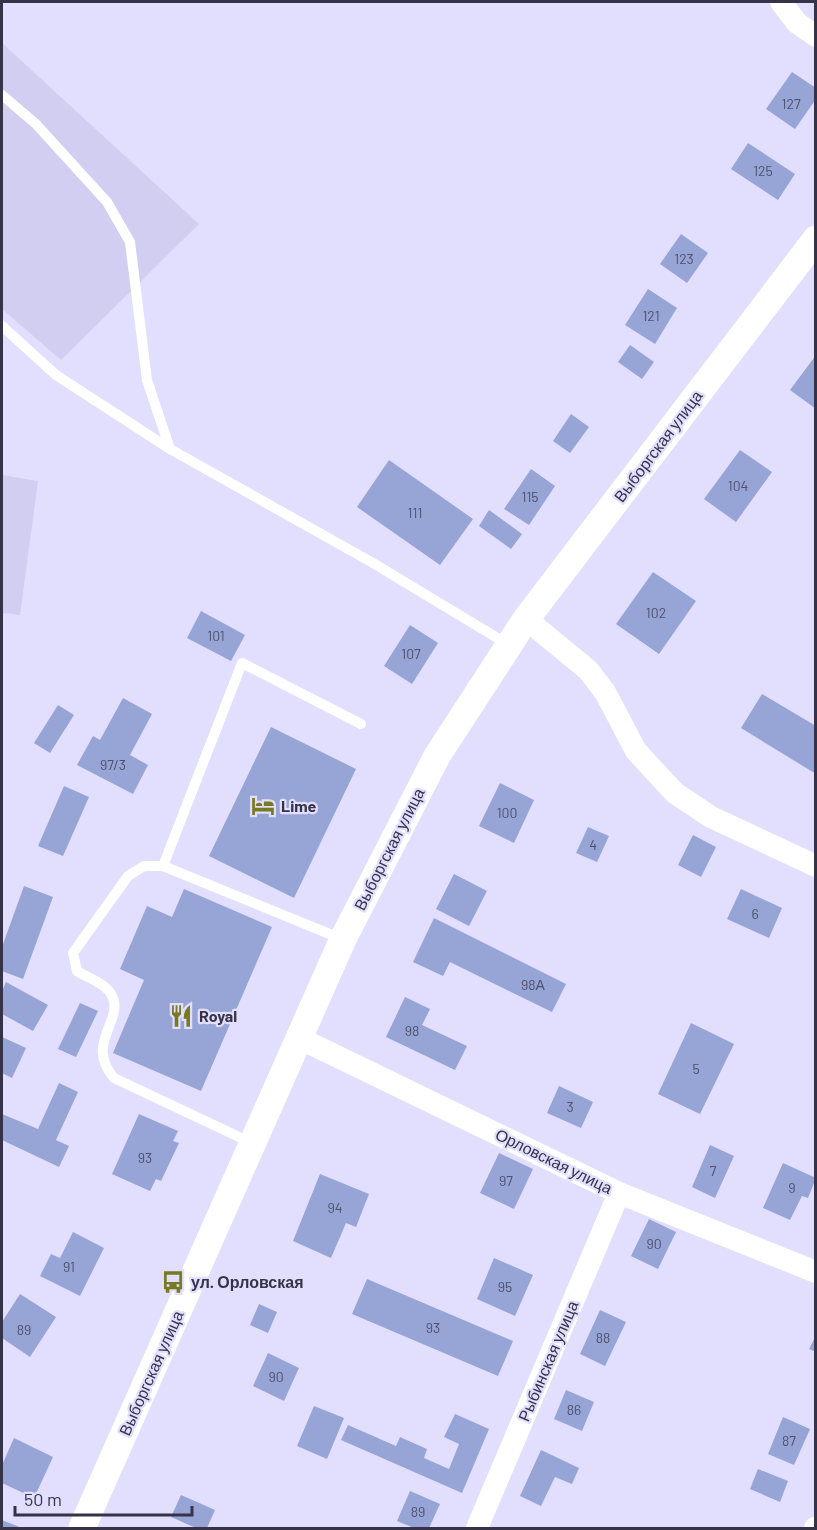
<svg xmlns="http://www.w3.org/2000/svg" width="817" height="1530" font-family="Barlow,sans-serif">
<style>
.built{fill:#d2cef2}
.building{fill:#96a5d6}
.lines{fill:none;stroke-linecap:round;stroke-linejoin:round}
.service{stroke:#fff;stroke-width:10}
.minor{stroke:#fff;stroke-width:22}
.tertiary{stroke:#fff;stroke-width:27}
.labels{text-anchor:middle;stroke-width:4.5;stroke-linejoin:round;paint-order:stroke}
.number-label{font-size:14px;fill:#4e506c}
.street-label{font-size:16px;fill:#363348;stroke:#e2defe}
.poi-label{font-size:16px;font-weight:bold;fill:#363348;stroke:#e2defe;text-anchor:start}
</style>
<rect width="100%" height="100%" fill="#e2defe"/>
<path class="built" d="M2 43 199 224 61 360 2 309Z
M2 475 38 481 20 615 2 613Z"/>
<path class="building" d="M792 72 816 88V99L795 129 766 109Z
M748 143 795 174 778 200 731 169Z
M681 234 708 253 687 283 660 264Z
M648 289 677 308 655 344 625 325Z
M630 345 654 362 642 379 618 362Z
M816 355V409L790 390Z
M571 414 589 427 570 453 553 441Z
M740 450 772 472 736 522 704 499Z
M389 460 473 519 440 565 357 507Z
M531 469 555 486 529 525 504 509Z
M489 510 522 534 511 549 479 526Z
M653 572 696 601 659 654 616 624Z
M201 611 245 635 231 661 187 638Z
M410 625 438 643 412 684 384 666Z
M762 694 816 726V774L741 728Z
M123 698 152 714 130 755 148 765 133 794 77 765 93 736 100 740Z
M58 705 74 715 50 753 34 743Z
M271 727 356 769 294 898 209 856Z
M500 783 534 800 514 843 479 826Z
M64 786 89 797 63 856 38 846Z
M588 827 609 836 597 862 576 853Z
M693 835 716 847 701 877 678 865Z
M454 874 487 891 469 926 436 909Z
M24 886 53 897 23 979 2 971V947Z
M184 889 272 927 201 1091 113 1053 144 980 120 969 147 906 172 917Z
M741 889 782 908 769 938 727 919Z
M434 918 566 984 552 1012 450 962 443 976 413 962Z
M6 982 48 1005 33 1031 2 1014V991Z
M405 997 430 1009 422 1025 467 1046 455 1070 386 1037Z
M80 1003 98 1011 76 1057 58 1049Z
M691 1023 734 1044 700 1114 658 1094Z
M2 1037 26 1048 12 1078 2 1073Z
M59 1083 78 1092 56 1140 69 1146 59 1167 2 1140V1114L38 1129Z
M559 1086 593 1102 581 1128 547 1113Z
M139 1114 178 1131 173 1141 179 1143 161 1181 156 1179 150 1191 112 1174Z
M710 1145 734 1156 715 1198 692 1187Z
M499 1153 533 1169 514 1209 480 1193Z
M783 1163 816 1178 808 1198 802 1196 790 1220 763 1208Z
M320 1174 369 1194 356 1227 346 1223 331 1258 293 1241Z
M649 1219 676 1232 658 1269 631 1256Z
M73 1232 104 1248 80 1296 40 1276 51 1254 60 1258Z
M494 1258 533 1275 515 1316 477 1299Z
M367 1279 513 1341 498 1376 352 1314Z
M20 1294 56 1317 30 1357 2 1338V1322Z
M259 1304 277 1312 268 1333 250 1325Z
M600 1310 626 1322 605 1366 580 1354Z
M816 1335V1352L809 1349Z
M268 1353 299 1368 284 1401 253 1386Z
M566 1390 594 1402 582 1431 554 1419Z
M314 1406 344 1418 327 1459 297 1446Z
M455 1414 489 1429 462 1493 341 1440 348 1425 396 1446 400 1437 427 1449 424 1458 449 1469 459 1444 444 1437Z
M783 1417 810 1429 794 1465 768 1454Z
M14 1438 53 1457 34 1498 2 1483V1465Z
M541 1450 579 1468 572 1484 555 1477 541 1506 520 1496Z
M758 1469 788 1481 780 1502 750 1489Z
M410 1491 440 1504 429 1528H414L397 1521Z
M181 1495 215 1510 207 1528H196L171 1517Z
M2 1520 22 1528H2Z"/>
<g class="lines">
<path class="service" d="M2 95 36 124 107 202 130 242 147 380 170 449
M2 326 56 375 170 449 373 563 509 645
M163 866 242 663 361 724
M252 1143 114 1078C82 1041 130 1018 109 991 102 982 86 977 77 971L73 953 128 876 144 866H163L342 939"/>
<path class="minor" d="M781 2 797 23 816 36
M526 619 588 670 605 692 636 751 675 793 711 817 816 866
M299 1038 619 1193 816 1272
M477 1528 619 1193
M815 1528H816"/>
<path class="tertiary" d="M82 1528 343 939 437 756 526 619 816 239"/>
</g>
<defs>
<g id="hotel-bare" transform="scale(1.8)"><path d="M-6-4.5h1.5V1H6V5H4.5V3h-9V5H-6ZM-4 0a1.8 1.8 0 1 1 3.6 0ZM.5 0V-2.5h3Q6-2.5 6 0Z" fill="#777a22" stroke="#e2defe" stroke-width="2.5" paint-order="stroke"/></g>
<g id="restaurant-bare" transform="scale(1.8)"><path d="M-5-6h1v4h1v-4h1v4h1v-4h1v5L-1.5 .5V6h-2V.5L-5-1ZM5-6V6H3V1.5H1.5Q1.5-4 5-6Z" fill="#777a22" stroke="#e2defe" stroke-width="2.5" paint-order="stroke"/></g>
<g id="bus-bare" transform="scale(1.8)"><path d="M-5-6H5V4H4V6H2V4H-2V6H-4V4H-5ZM-3.5-4V0h7V-4ZM-3.5 1.2v1.5H-2V1.2ZM2 1.2v1.5H3.5V1.2Z" fill="#777a22" stroke="#e2defe" stroke-width="2.5" paint-order="stroke"/></g>
</defs>
<g fill-rule="evenodd">
<use href="#hotel-bare" x="263" y="806"/>
<use href="#restaurant-bare" x="181" y="1016"/>
<use href="#bus-bare" x="173" y="1282"/>
</g>
<g class="labels">
<g class="number-label">
<text x="791" y="109">127</text>
<text x="763" y="176">125</text>
<text x="684" y="264">123</text>
<text x="651" y="321">121</text>
<text x="738" y="491">104</text>
<text x="530" y="502">115</text>
<text x="415" y="518">111</text>
<text x="656" y="618">102</text>
<text x="216" y="641">101</text>
<text x="411" y="659">107</text>
<text x="113" y="770">97/3</text>
<text x="507" y="818">100</text>
<text x="593" y="850">4</text>
<text x="755" y="919">6</text>
<text x="533" y="990">98А</text>
<text x="412" y="1036">98</text>
<text x="696" y="1074">5</text>
<text x="570" y="1112">3</text>
<text x="145" y="1163">93</text>
<text x="713" y="1176">7</text>
<text x="506" y="1186">97</text>
<text x="792" y="1193">9</text>
<text x="335" y="1213">94</text>
<text x="654" y="1249">90</text>
<text x="69" y="1272">91</text>
<text x="505" y="1292">95</text>
<text x="433" y="1333">93</text>
<text x="24" y="1335">89</text>
<text x="603" y="1343">88</text>
<text x="276" y="1382">90</text>
<text x="574" y="1415">86</text>
<text x="789" y="1446">87</text>
<text x="418" y="1517">89</text>
</g>
<g class="street-label">
<text transform="translate(658 446) rotate(-53)" y="6">Выборгская улица</text>
<text transform="translate(389 849) rotate(-63)" y="6">Выборгская улица</text>
<text transform="translate(554 1161) rotate(26)" y="6">Орловская улица</text>
<text transform="translate(548 1361) rotate(-67)" y="6">Рыбинская улица</text>
<text transform="translate(151 1373) rotate(-66)" y="6">Выборгская улица</text>
</g>
<g class="poi-label">
<text x="281" y="812">Lime</text>
<text x="199" y="1022">Royal</text>
<text x="191" y="1288">ул. Орловская</text>
</g>
</g>
<rect width="817" height="1530" fill="none" stroke="#363348" stroke-width="6"/>
<path d="M15 1506v9h177v-9" fill="none" stroke="#363348" stroke-width="3"/>
<text x="24" y="1506" font-size="18" fill="#363348" stroke="#e2defe" stroke-width="4.5" paint-order="stroke">50 m</text>
</svg>
